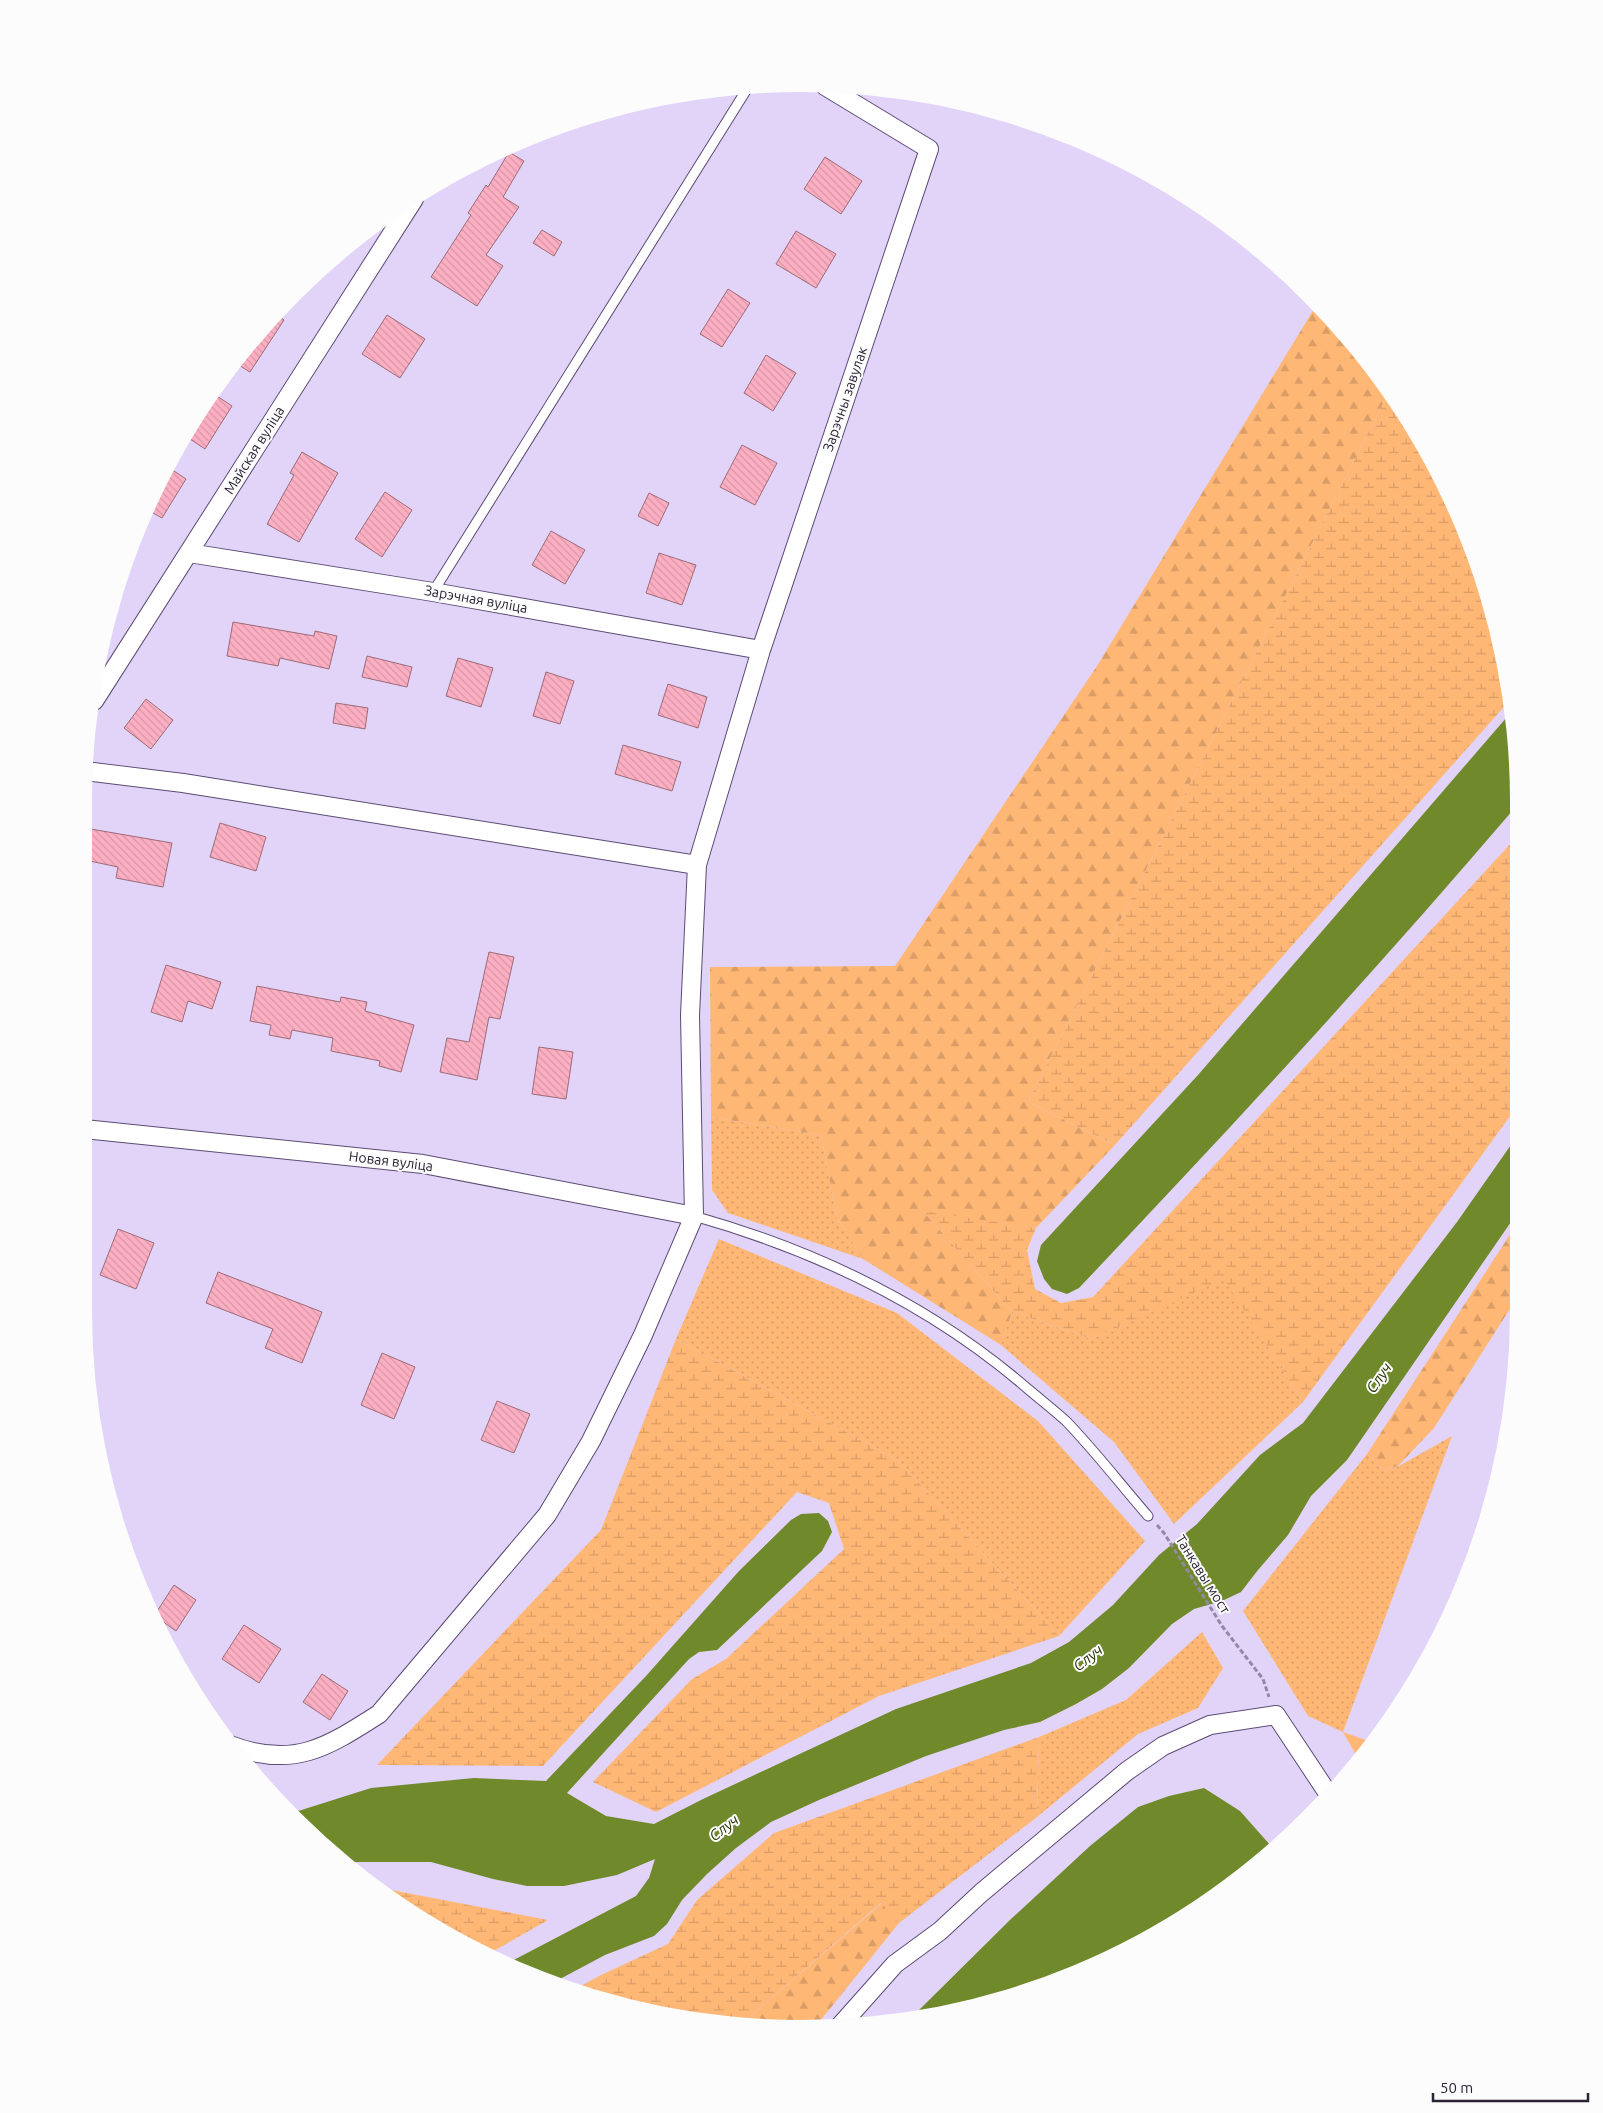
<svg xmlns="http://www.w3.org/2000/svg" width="1603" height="2113" font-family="Ubuntu,sans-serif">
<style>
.grass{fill:url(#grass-dots)}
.forest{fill:url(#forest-firs)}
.wetland{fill:url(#wetland-marsh)}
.water{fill:#70892b}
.building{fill:url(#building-back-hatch);stroke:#9d6b77}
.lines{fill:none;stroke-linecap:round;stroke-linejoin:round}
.lane-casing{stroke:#5c4b73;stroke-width:11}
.street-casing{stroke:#5c4b73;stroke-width:20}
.path{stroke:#9388a5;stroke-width:3;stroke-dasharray:5 2.5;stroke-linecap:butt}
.lane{stroke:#fff;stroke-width:9}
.street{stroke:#fff;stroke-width:18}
.labels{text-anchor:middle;stroke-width:4;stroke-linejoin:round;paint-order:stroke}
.street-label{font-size:14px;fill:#2a2334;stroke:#fcfcfc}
.water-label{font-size:15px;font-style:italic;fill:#293602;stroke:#fcfcfc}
</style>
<defs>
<pattern id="grass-dots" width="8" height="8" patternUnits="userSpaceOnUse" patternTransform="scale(1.25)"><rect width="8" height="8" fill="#feb775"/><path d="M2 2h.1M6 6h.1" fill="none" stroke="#da9d66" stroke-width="1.8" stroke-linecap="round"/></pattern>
<pattern id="forest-firs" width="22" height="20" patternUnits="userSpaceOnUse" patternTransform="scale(1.25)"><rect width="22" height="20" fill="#feb775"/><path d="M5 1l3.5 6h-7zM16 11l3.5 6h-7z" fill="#da9d66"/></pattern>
<pattern id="wetland-marsh" width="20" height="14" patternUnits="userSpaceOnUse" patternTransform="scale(1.25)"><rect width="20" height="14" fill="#feb775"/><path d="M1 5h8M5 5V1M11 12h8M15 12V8" fill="none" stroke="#da9d66"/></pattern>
<pattern id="building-back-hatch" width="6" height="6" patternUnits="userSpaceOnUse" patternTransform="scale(1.25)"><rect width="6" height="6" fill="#fcafc2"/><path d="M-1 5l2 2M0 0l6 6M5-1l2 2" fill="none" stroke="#d896a7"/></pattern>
</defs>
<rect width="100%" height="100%" fill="#e2d4f9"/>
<path class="grass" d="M711 1117 821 1135 837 1217 863 1259 728 1213 712 1190Z
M719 1239 897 1313 1038 1421 1145 1541 1059 1636 898 1460 676 1339Z
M1224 1278 1303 1402 1174 1524 1114 1442 1001 1345 1012 1312 1092 1339Z
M1452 1436 1343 1732 1308 1716 1243 1611 1367 1454 1383 1471 1399 1466Z
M1202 1632 1223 1668 1198 1708 1138 1734 1037 1817 1039 1737 1126 1700Z"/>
<path class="forest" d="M1317 304 1389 392 1028 1102 1115 1145 1036 1228 924 1212 1012 1312 1001 1345 863 1259 837 1217 821 1135 711 1117 710 967 895 966 1097 666Z
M1513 1230V1304L1434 1428 1398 1466 1383 1471 1367 1454Z
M1343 1732 1371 1742 1359 1760Z
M882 1903 899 1923 816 2026 745 2021Z"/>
<path class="wetland" d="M1389 392 1398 403 1481 571 1511 699 1115 1145 1028 1102Z
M1513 841V1112L1303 1402 1224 1279 1092 1339 1012 1312 923 1211 1036 1228 1027 1250 1035 1289 1061 1303 1093 1297Z
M676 1339 898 1460 1059 1636 879 1696 656 1812 593 1782 692 1679 726 1659 844 1549 829 1503 797 1492 543 1766 377 1765 601 1530Z
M1039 1737 1037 1817 899 1923 881 1903 745 2021 661 2015 579 1987 601 1975 668 1944 697 1900 774 1833Z
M386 1889 548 1920 485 1956Z"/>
<path class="water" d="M1513 710V810C1373 974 1227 1132 1079 1288L1067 1294 1052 1289 1044 1279 1037 1261 1041 1245 1198 1075Z
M1513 1142V1219L1347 1460 1311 1496 1288 1535 1258 1570 1241 1592 1222 1601 1194 1609 1172 1624 1129 1668 1102 1689 1076 1704 1040 1722 1004 1730 926 1756 819 1800 771 1822 736 1848 707 1874 682 1900 667 1924 654 1936 605 1955 558 1980 508 1963 636 1896 649 1878 655 1859 617 1875 564 1886H527L493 1879 431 1862H344L328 1851 292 1813 371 1788 474 1778 546 1781 646 1676 739 1571 791 1520 801 1514 819 1513 828 1521 832 1532 822 1551 717 1650 699 1652 689 1659 567 1793 606 1816 654 1824 703 1799 896 1709 1031 1663 1069 1642 1113 1605 1159 1555 1197 1524 1260 1455 1303 1423 1457 1222Z
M1204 1788 1240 1811 1271 1846 1200 1908 1032 1991 915 2014 1011 1919 1090 1846 1138 1807 1169 1796Z"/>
<path class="building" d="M509 152 524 161 503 197 519 207 486 255 503 266 477 306 431 277 471 215 468 213 486 185 488 187Z
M825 157 862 181 841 214 804 189Z
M542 230 562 242 554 256 533 243Z
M796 231 836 254 816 288 776 264Z
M728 289 750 303 722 347 700 334Z
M276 314 284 320 250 372 234 362Z
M387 315 425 339 400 378 362 354Z
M766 355 796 373 773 411 744 393Z
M214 394 232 406 205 449 187 437Z
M742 445 777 463 755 505 720 487Z
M302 452 338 473 299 542 267 524 294 475 290 473Z
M168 467 186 479 162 518 148 510 158 484Z
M385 492 412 510 382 557 355 539Z
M649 493 669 503 658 526 638 516Z
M551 531 585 550 565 584 532 565Z
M659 553 696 565 682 605 646 593Z
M233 622 314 636 315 631 337 636 329 669 280 658 278 666 227 656Z
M367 656 412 667 407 687 362 677Z
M458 658 493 668 481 707 446 696Z
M546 672 574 681 560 724 533 716Z
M668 684 707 697 698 728 658 715Z
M146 699 173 720 151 749 124 728Z
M336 703 368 708 365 729 333 723Z
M623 745 681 762 672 791 615 774Z
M220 823 266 837 256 871 210 857Z
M85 828 172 843 163 887 116 878 118 867 85 860Z
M489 952 514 957 500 1019 489 1017 477 1080 440 1072 447 1038 469 1042Z
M166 965 221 982 212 1009 188 1001 182 1022 151 1012Z
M257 986 340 1002 341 997 367 1002 365 1011 414 1025 401 1072 379 1066 380 1061 331 1051 333 1038 292 1030 290 1039 269 1035 271 1025 250 1021Z
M539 1047 573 1052 566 1099 532 1094Z
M118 1229 154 1243 136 1289 100 1275Z
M218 1272 322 1312 302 1363 265 1348 273 1329 206 1303Z
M382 1353 415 1367 394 1419 361 1405Z
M497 1401 530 1414 514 1453 481 1440Z
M174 1585 196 1600 176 1631 159 1619 156 1613Z
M244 1625 281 1649 259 1683 222 1659Z
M322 1674 348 1691 330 1720 303 1702Z"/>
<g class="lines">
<g class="lane-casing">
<path id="lane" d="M433 592 747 89
M694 1216C818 1251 931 1305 1028 1389 1041 1400 1054 1410 1066 1421 1095 1451 1121 1485 1148 1516"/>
</g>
<g class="street-casing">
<path id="street" d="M189 553 433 592 761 650
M94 701 414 199
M85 771 183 783 697 865
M84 1129 423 1164 694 1216
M230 1745C293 1769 326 1748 379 1714L547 1515 591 1441 643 1335 694 1216 690 1015 697 865 761 650 929 149 825 86
M839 2027 895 1964 940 1931 981 1893 1127 1771 1163 1746 1210 1725 1276 1715 1329 1795"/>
</g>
<path class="path" d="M1157 1525 1164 1533 1222 1626 1263 1679 1269 1697"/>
<use href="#lane" class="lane"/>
<use href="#street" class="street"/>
</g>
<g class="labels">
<g class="street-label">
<text transform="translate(845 399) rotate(-71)" y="5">Зарэчны завулак</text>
<text transform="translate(254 450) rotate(-58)" y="5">Майская вуліца</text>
<text transform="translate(476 599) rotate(10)" y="5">Зарэчная вуліца</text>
<text transform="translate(391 1161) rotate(7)" y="5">Новая вуліца</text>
<text transform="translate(1203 1574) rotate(58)" y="5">Танкавы мост</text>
</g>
<g class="water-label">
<text transform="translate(1379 1378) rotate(-56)" y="5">Случ</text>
<text transform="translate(1088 1658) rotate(-38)" y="5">Случ</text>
<text transform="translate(724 1828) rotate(-38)" y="5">Случ</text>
</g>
</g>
<path d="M0 0H1603V2113H0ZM801 92H801A709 709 0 0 1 1510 801V1311A709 709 0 0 1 801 2020H801A709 709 0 0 1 92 1311V801A709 709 0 0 1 801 92Z" fill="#fcfcfc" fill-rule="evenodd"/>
<path d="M1433 2093v8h155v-8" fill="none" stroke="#2a2334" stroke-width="2.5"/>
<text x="1440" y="2093" font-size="15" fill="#2a2334" stroke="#fcfcfc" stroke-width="4" paint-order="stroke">50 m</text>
</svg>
